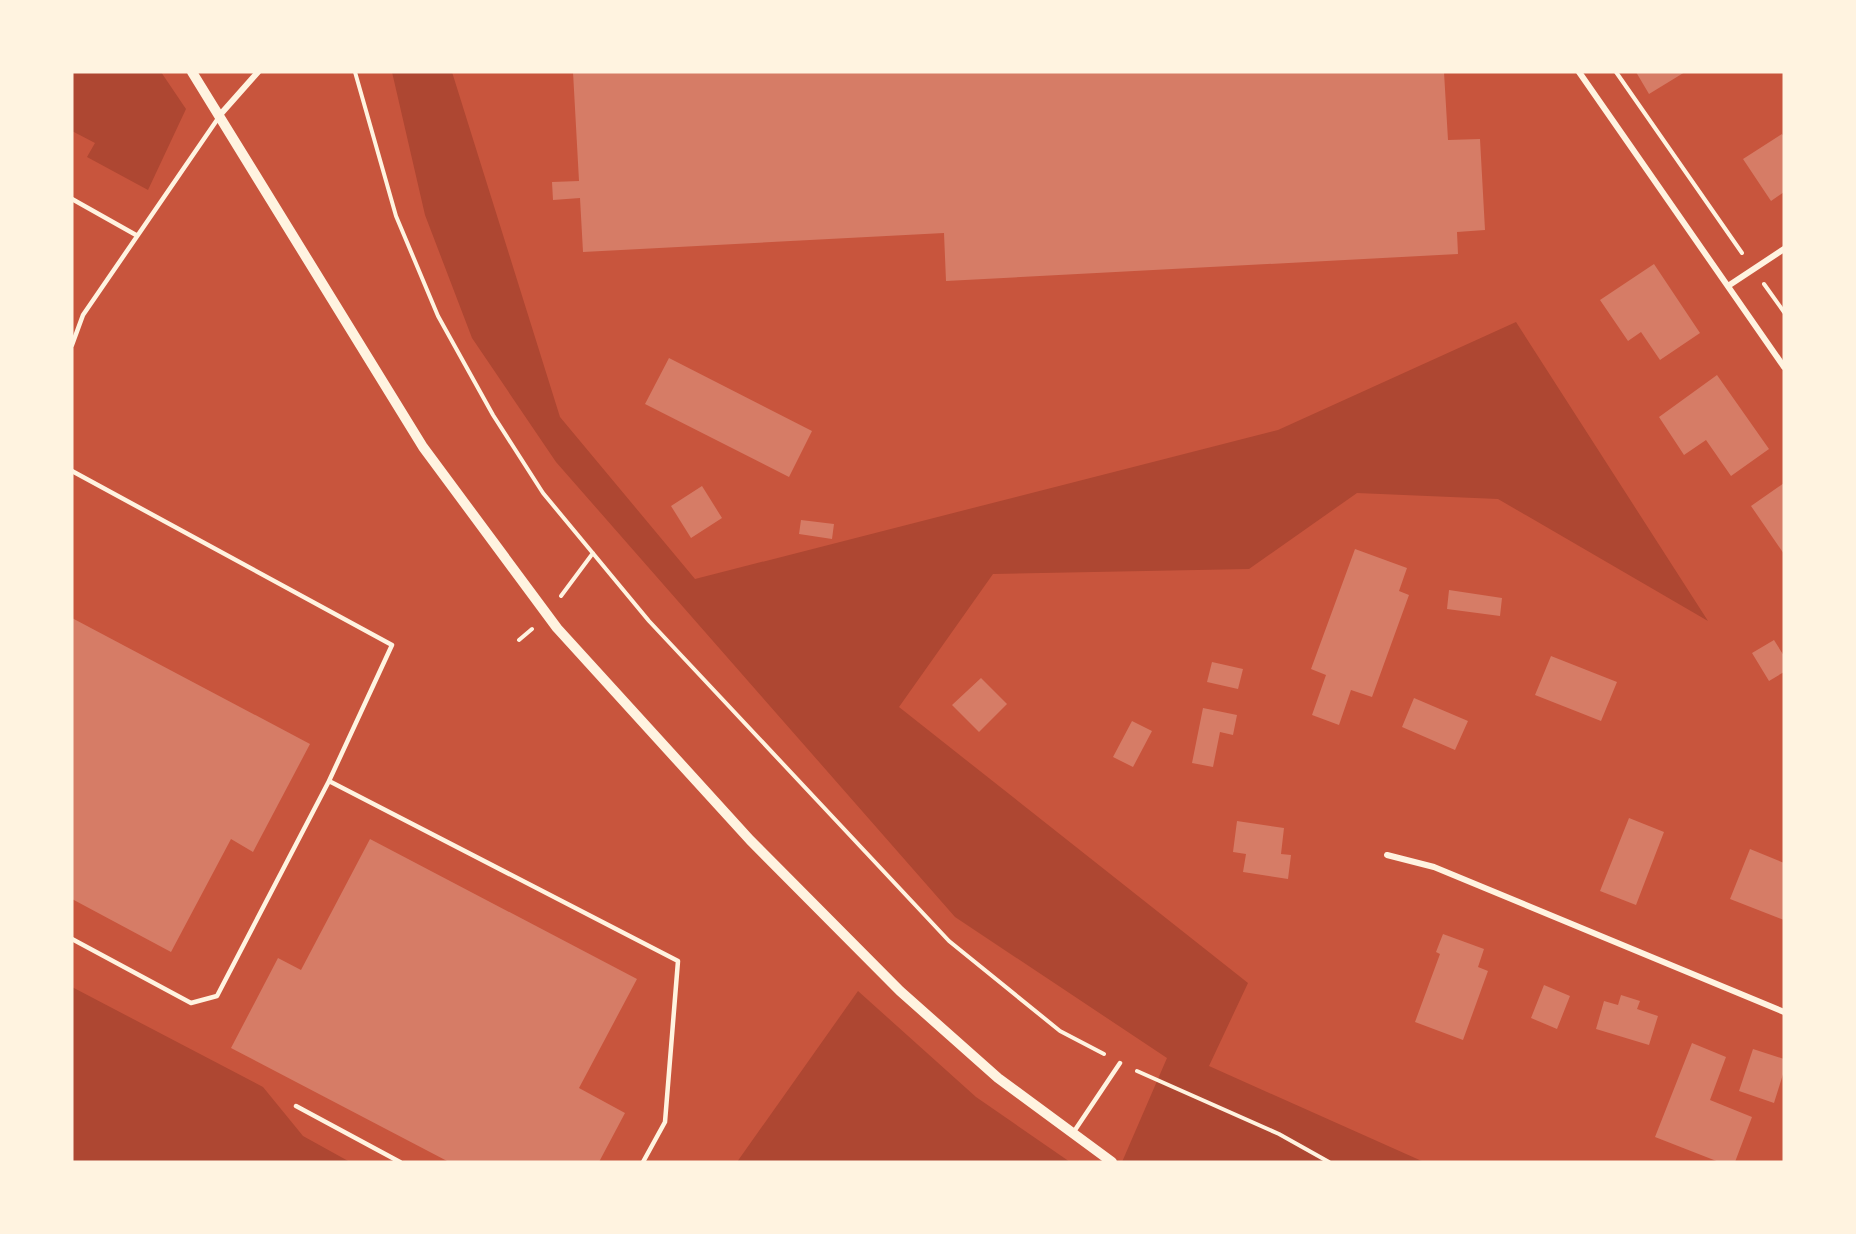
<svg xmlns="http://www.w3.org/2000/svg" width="1856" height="1234" font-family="'Fira Sans Condensed',sans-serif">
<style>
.green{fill:#ae4732}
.building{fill:#d67c66}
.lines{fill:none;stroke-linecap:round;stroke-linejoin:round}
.path{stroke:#fff3e0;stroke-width:4}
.service{stroke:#fff3e0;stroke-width:4.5}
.minor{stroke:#fff3e0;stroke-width:6}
.tertiary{stroke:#fff3e0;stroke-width:10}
</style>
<rect width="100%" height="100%" fill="#c8553d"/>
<path class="green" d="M72 72H161L186 109 148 190 87 157 95 143 72 131Z
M392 72H452L560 417 695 579 1278 430 1516 322 1708 621 1498 499 1357 493 1249 569 993 574 899 707 1248 983 1209 1066 1424 1162H1122L1167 1058 955 917 556 462 472 338 425 215Z
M72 987 263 1087 303 1136 350 1162H72Z
M858 991 976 1097 1070 1162H737Z"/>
<path class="building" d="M573 72H1444L1448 140 1480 139 1485 230 1457 232 1458 254 946 281 944 233 583 252 580 198 553 200 552 182 579 181Z
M1636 72H1685L1649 94Z
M1782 134 1784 137V192L1771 201 1743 159Z
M1654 264 1700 333 1660 360 1641 332 1628 341 1600 300Z
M669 358 812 431 789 477 645 404Z
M1717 375 1769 449 1731 476 1706 440 1684 455 1659 417Z
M1784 483V554L1751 506Z
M702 486 722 518 691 538 671 506Z
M801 520 834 524 832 539 799 534Z
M1355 549 1407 568 1399 591 1409 595 1372 697 1351 690 1339 725 1312 715 1326 675 1311 669Z
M1449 590 1502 598 1500 616 1447 609Z
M72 618 310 744 253 852 231 839 171 952 72 899Z
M1774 640 1784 656V672L1769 681 1752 653Z
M1551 656 1617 682 1601 721 1535 695Z
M1212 662 1243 669 1238 689 1207 682Z
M981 678 1007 704 979 732 952 705Z
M1414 698 1468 721 1455 750 1402 727Z
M1203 708 1237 715 1233 735 1220 732 1213 767 1192 763Z
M1132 721 1152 731 1133 767 1113 757Z
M1629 818 1664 832 1636 905 1600 891Z
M1237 821 1284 828 1281 854 1291 855 1288 879 1243 872 1246 854 1233 852Z
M370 839 637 979 579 1088 625 1113 599 1162H449L231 1048 278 958 301 970Z
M1750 849 1784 863V920L1730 899Z
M1443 934 1484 949 1478 967 1488 971 1463 1040 1415 1022 1440 954 1436 952Z
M1544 985 1570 996 1557 1029 1531 1018Z
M1621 995 1640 1001 1637 1009 1658 1016 1649 1045 1596 1029 1604 1001 1618 1005Z
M1692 1043 1726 1057 1710 1100 1752 1117 1735 1162H1719L1655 1137Z
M1753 1049 1784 1059V1071L1774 1103 1739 1091Z"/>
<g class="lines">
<path class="path" d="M355 72 396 216 438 316 493 415 543 493 649 621 949 941 1060 1031 1104 1054
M1616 72 1742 253
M1764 284 1784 312
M561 596 593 553
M519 640 532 629
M1137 1071 1279 1134 1329 1162"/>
<path class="service" d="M72 199 136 235
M72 345 83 315 219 117
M72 471 392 645 329 781 678 961 665 1122 643 1162
M72 939 191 1003 217 996 329 781
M296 1106 400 1162
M1073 1133 1120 1063"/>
<path class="minor" d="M1579 72 1784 367
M219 116 258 72
M1728 286 1784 249
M1387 855 1434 867 1784 1012"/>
<path class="tertiary" d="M192 72 423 447 557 628 750 840 900 991 998 1078 1112 1162"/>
</g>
<rect width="1856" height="1234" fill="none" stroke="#fff3e0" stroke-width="147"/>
</svg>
